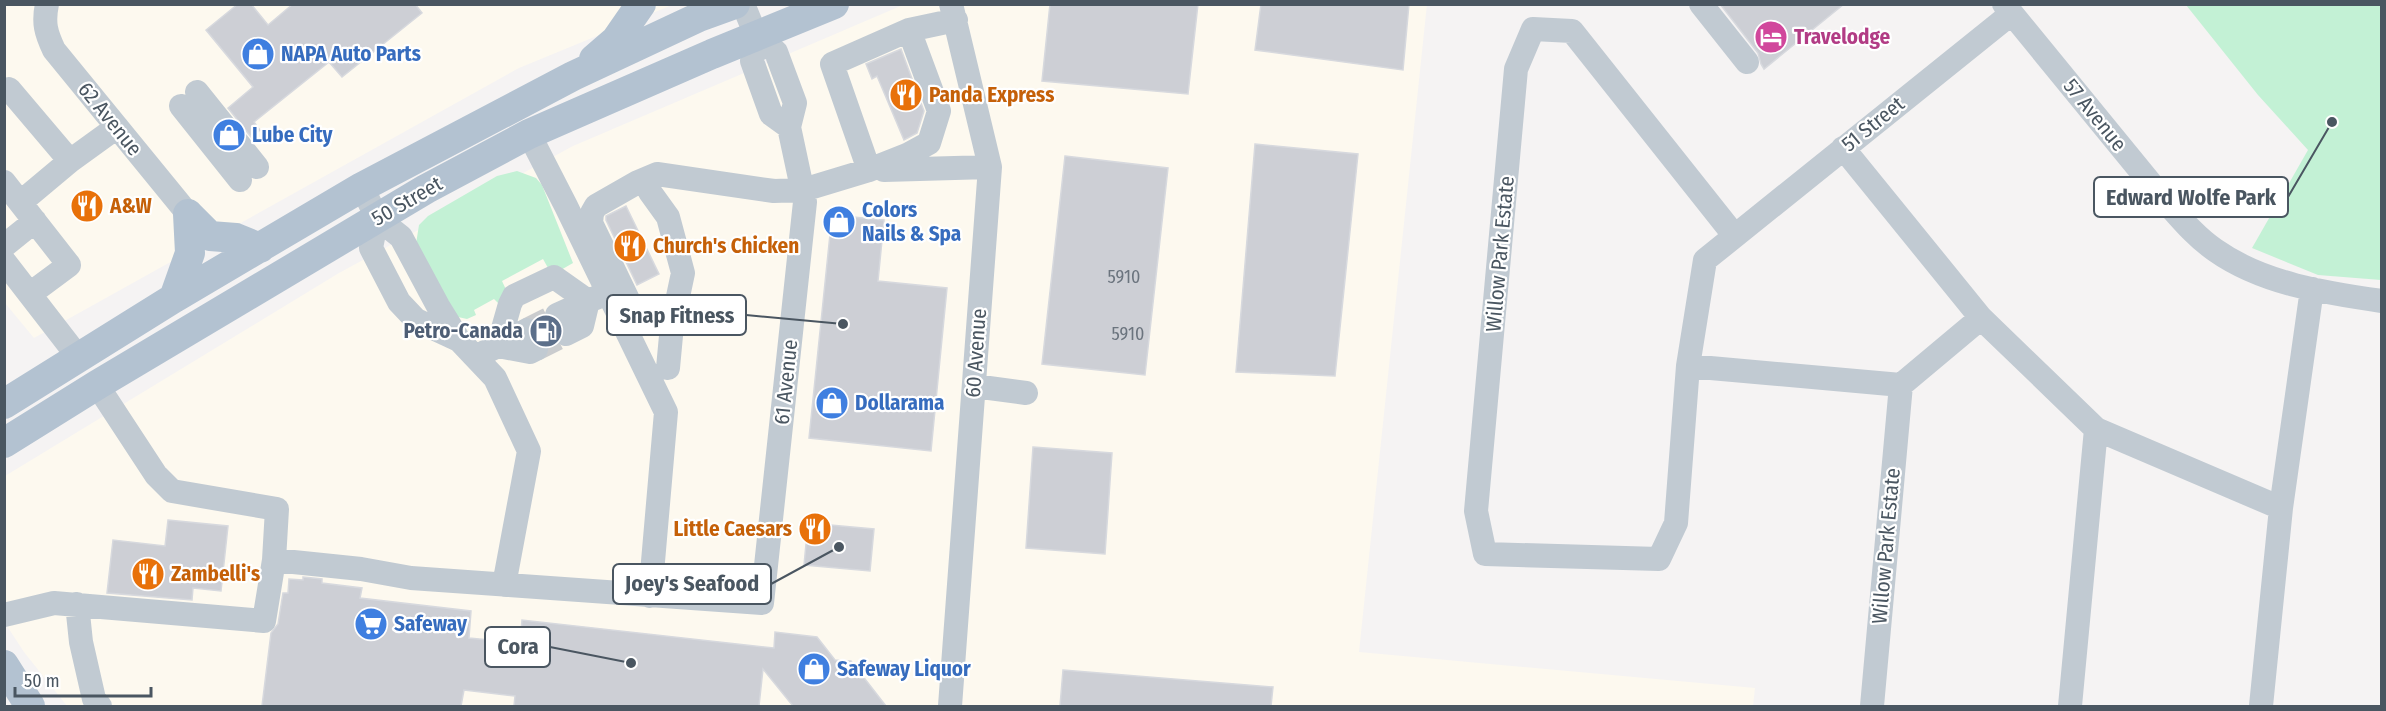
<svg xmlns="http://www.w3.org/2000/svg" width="2386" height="711" font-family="'Fira Sans Condensed',sans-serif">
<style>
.commercial{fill:#fdf9ef}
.green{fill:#c3f1d5}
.building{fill:#cdcfd5;stroke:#d7d9de;stroke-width:1.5}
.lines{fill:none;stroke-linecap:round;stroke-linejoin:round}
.minor-tunnel{stroke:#caccce;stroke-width:24;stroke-dasharray:24 12;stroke-linecap:butt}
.minor{stroke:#c1cad2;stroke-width:24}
.major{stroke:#b3c2d1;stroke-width:30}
.labels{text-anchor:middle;stroke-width:4.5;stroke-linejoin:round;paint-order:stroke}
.number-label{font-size:18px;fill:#6b747e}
.hotel-label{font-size:21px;font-weight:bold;fill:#b23c85;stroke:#fff;text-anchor:start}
.shop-label{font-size:21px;font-weight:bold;fill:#366cbe;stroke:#fff;text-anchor:start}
.food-label{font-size:21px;font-weight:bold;fill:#c56008;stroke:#fff;text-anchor:start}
.street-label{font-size:21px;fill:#4a5661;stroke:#fff}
.service-label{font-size:21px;font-weight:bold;fill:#4e5e75;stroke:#fff;text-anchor:end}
.leader{fill:none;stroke:#4a5661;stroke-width:2}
.callout-dot{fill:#4a5661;stroke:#fff;stroke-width:2}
.callout{fill:#fff;stroke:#4a5661;stroke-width:2}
.callout-label{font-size:22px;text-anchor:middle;font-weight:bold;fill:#4a5661}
</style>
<rect width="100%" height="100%" fill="#f5f3f3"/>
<path class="commercial" d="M1427 4 1359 652 1755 688 1753 706H67L24 652 5 623V476L339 273 573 146 903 5Z
M4 5H672L519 68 34 338 5 303Z"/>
<path class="green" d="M2186 5H2381V280L2318 275 2252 248 2308 150 2258 95Z
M517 171 536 178 542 185 573 263 552 275 543 259 502 281 509 296 498 303 494 299 474 310 476 315 467 319 458 317 415 250 419 225 428 216 497 176Z"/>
<path class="building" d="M238 4H251L268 25 293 4H415L422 13 342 77 329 62 254 122 260 130 251 137 228 108 253 87 206 30Z
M1050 4H1198L1188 94 1042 81Z
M1261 4H1409L1403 70 1255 50Z
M1720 4H1844L1764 69 1761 64 1758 53Z
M901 49 924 111 917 133 904 140 877 76 872 79 866 64Z
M1255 144 1358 154 1335 376 1236 372Z
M1065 156 1168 168 1145 375 1042 364Z
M626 206 659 274 637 285 606 220V216Z
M832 215 884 220 878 281 947 288 931 451 809 438Z
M1033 447 1112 453 1105 554 1026 548Z
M168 520 228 526 221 591 193 588 192 600 107 593 113 540 165 546Z
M808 523 874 529 870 571 804 565Z
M303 577 322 579V583L362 588 360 598 471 611 469 638 520 643 522 620 774 648 775 632 817 637 835 660 851 661 886 706H793L763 669 759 706H514L515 696 464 690 461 706H262L271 633 278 624 283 593H288L289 579 303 580Z
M1063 670 1273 687 1271 706H1060Z"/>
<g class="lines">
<path class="minor-tunnel" d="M527 330 557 315
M536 349 566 334"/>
<path class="minor" d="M47 4C43 23 46 33 54 50L188 214
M1701 4 1747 62
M2004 4 2166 202C2181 219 2196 237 2215 250 2263 284 2326 293 2382 301
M757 38 752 61 771 114 789 127
M4 92 9 89 70 161 117 127
M197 92 257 167
M181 106 240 180
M529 134 566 206 666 412 650 596
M1843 148 1981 318 2096 429 2281 508
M869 170 907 155 929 143 939 111 909 30
M884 170 990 167
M4 182 69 265 30 294
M362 187 377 218 401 237 438 306 459 340 495 378 529 451 504 585
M650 192 668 217 683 273 672 325 668 368
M21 202 70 161
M377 218 371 248 399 302 416 320 459 340
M1734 235 1572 31 1533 29 1516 69 1476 511 1485 554 1659 559 1676 523 1688 366 1705 260 2011 14
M4 246 35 221
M4 261 79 358
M557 315 588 301 582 326 566 334
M672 325 639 318 635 314 591 223 592 213 596 206 638 182 657 174 774 191 803 190 869 170 832 64 909 30 956 20
M498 346 510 304 514 296 554 277 588 301 608 293
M498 346 527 330
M485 352 498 346 530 352 536 349
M1688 366 1901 385 1981 318
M974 386 1026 393
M274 560 361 569 411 578 762 603 805 202 789 127 795 103 776 52 757 38 743 4
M77 604 81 642 94 699 100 706
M4 615 54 603 264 621 274 560 277 509 172 491 156 475 97 385
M950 706 990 167 951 4
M1872 706 1901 385
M2070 706 2096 429
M2261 706 2281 508 2312 289"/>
<path class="major" d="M594 59 616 40 641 4
M188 214 210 236 236 238 260 248
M174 298 190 253 188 214
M4 404 174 298 362 187 573 76 699 17 735 4
M4 443 97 385 426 189 529 134 712 54 834 4
M4 665 30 706"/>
</g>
<defs>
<g id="hotel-disc" transform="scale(1.725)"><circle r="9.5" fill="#d1479c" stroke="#fff"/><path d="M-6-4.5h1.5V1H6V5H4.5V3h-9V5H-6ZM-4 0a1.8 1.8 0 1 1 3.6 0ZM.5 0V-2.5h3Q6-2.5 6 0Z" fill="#fff"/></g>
<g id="shop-disc" transform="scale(1.725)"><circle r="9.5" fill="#3f7fe0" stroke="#fff"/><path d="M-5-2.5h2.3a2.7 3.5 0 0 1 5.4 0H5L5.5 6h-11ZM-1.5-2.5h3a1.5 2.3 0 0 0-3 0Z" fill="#fff"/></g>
<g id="restaurant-disc" transform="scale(1.725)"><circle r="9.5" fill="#e8710a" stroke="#fff"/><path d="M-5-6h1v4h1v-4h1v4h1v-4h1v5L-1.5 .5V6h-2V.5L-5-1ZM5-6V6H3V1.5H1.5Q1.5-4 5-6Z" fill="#fff"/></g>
<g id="fuel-disc" transform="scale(1.725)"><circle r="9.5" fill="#5c6f8a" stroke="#fff"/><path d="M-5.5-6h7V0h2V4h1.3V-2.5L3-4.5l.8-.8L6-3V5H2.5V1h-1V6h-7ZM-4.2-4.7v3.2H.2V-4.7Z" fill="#fff"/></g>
<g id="supermarket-disc" transform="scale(1.725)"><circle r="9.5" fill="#3f7fe0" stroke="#fff"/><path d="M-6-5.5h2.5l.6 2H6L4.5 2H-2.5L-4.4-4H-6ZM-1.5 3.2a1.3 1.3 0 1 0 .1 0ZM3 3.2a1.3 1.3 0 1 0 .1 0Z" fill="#fff"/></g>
</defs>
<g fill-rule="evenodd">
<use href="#hotel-disc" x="1771" y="37"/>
<use href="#shop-disc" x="258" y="54"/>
<use href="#restaurant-disc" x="906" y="95"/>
<use href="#shop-disc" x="229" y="135"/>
<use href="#restaurant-disc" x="87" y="206"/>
<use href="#shop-disc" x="839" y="222"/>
<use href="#restaurant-disc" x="630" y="246"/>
<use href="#fuel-disc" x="546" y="331"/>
<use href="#shop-disc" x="832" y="403"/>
<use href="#restaurant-disc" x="815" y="529"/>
<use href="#restaurant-disc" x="148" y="574"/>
<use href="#supermarket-disc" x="371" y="624"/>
<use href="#shop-disc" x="814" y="669"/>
</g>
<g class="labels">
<g class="number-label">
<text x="1124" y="283">5910</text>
<text x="1128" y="340">5910</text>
</g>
<g class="hotel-label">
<text x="1794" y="44">Travelodge</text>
</g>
<g class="shop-label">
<text x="281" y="61">NAPA Auto Parts</text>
<text x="252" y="142">Lube City</text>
<text x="862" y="217">Colors<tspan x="862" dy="24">Nails &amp; Spa</tspan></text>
<text x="855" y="410">Dollarama</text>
<text x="394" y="631">Safeway</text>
<text x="837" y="676">Safeway Liquor</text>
</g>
<g class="food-label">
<text x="929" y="102">Panda Express</text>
<text x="110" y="213">A&amp;W</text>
<text x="653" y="253">Church's Chicken</text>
<text x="792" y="536" text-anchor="end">Little Caesars</text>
<text x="171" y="581">Zambelli's</text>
</g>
<g class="street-label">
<text transform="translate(2095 115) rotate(51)" y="7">57 Avenue</text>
<text transform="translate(110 119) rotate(51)" y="7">62 Avenue</text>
<text transform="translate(1873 124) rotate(-39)" y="7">51 Street</text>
<text transform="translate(407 201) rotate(-30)" y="7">50 Street</text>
<text transform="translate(1500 254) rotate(-85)" y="7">Willow Park Estate</text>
<text transform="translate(976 353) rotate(-86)" y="7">60 Avenue</text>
<text transform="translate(786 382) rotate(-84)" y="7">61 Avenue</text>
<text transform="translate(1886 546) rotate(-85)" y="7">Willow Park Estate</text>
</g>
<g class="service-label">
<text x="523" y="338">Petro-Canada</text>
</g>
</g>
<path class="leader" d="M2332 122L2288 197M843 324L746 315M839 547L771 584M631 663L550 647"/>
<g class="callout-dot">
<circle cx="2332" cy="122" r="6"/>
<circle cx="843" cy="324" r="6"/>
<circle cx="839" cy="547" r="6"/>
<circle cx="631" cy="663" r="6"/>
</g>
<g class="callout">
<rect x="2094" y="177" width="194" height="40" rx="6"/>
<rect x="607" y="295" width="139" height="40" rx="6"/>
<rect x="613" y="564" width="158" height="40" rx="6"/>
<rect x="485" y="627" width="65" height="40" rx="6"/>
</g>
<g class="callout-label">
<text x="2191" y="205">Edward Wolfe Park</text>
<text x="677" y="323">Snap Fitness</text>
<text x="692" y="591">Joey's Seafood</text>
<text x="518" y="654">Cora</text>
</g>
<rect width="2386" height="711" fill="none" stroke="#4a5661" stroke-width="12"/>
<path d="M15 687v9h136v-9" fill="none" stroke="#4a5661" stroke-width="3"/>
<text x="24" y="687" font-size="18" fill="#4a5661" stroke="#ffffff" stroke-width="4.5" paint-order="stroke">50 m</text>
</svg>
